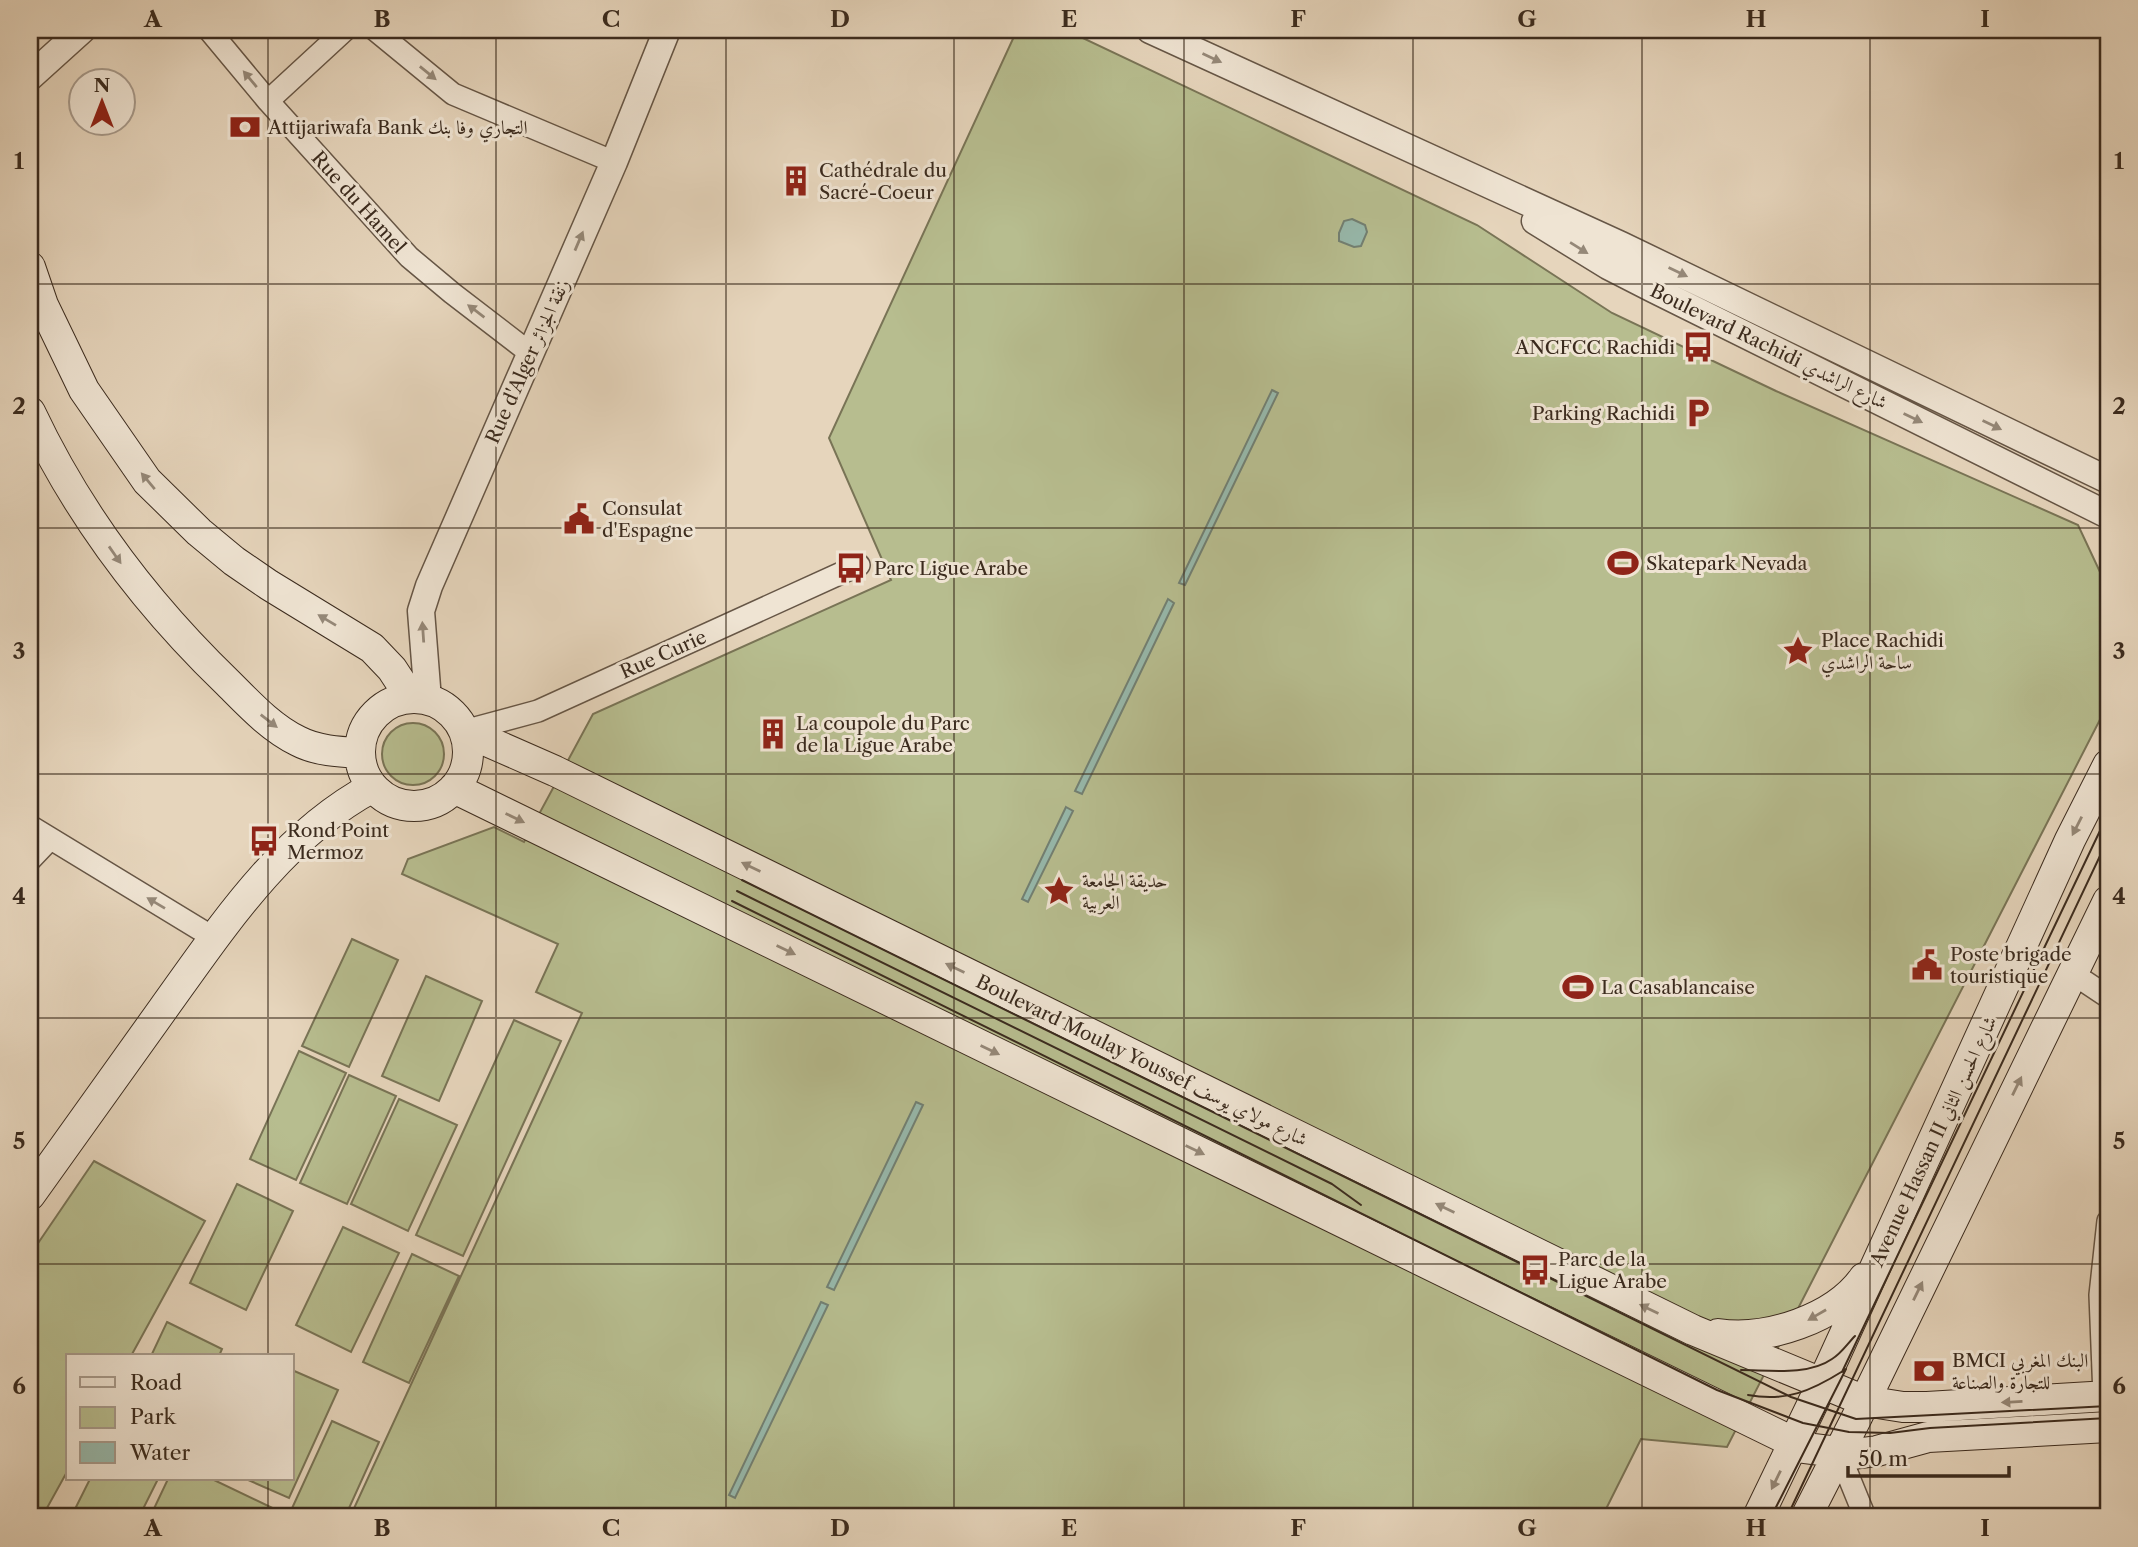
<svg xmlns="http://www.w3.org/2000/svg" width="2138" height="1547" font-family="'Libre Caslon Text',Amiri,serif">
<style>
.green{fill:#b7bd8f;stroke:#797456;stroke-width:2}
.water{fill:#97b9ac;stroke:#728073;stroke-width:2}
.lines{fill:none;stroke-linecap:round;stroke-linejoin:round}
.minor-casing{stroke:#665646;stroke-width:24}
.tertiary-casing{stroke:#665646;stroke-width:29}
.secondary-casing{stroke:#3b2b1e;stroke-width:32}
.minor{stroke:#efe4d3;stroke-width:21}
.tertiary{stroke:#efe4d3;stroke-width:26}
.secondary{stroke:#efe4d3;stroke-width:30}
.tram{stroke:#3b2b1e;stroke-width:2}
.oneway{fill:#958878}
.grid{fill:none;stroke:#3b2b1e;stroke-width:2;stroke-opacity:0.55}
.labels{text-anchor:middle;stroke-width:6;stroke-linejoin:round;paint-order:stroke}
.poi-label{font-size:19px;fill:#3b2b1e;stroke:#efe4d3;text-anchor:start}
.street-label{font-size:19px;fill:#3b2b1e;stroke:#efe4d3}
.neatline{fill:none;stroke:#3b2b1e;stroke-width:2.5}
.grid-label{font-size:23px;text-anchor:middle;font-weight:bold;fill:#3b2b1e}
</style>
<rect width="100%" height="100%" fill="#e6d5bc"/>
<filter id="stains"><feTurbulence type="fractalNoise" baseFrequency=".00286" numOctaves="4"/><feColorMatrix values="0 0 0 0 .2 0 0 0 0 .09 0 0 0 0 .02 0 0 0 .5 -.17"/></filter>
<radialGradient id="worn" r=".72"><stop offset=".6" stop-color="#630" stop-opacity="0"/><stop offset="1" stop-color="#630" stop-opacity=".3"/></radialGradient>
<path class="green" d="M1017 30H1066L1477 225 1612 313 1776 391 2078 525 2108 589V704L1727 1447 1641 1439 1602 1517H350L582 1013 536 992 558 944 402 874 408 859 494 827 524 842 593 714 891 580 829 438Z
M382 754a31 31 0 1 1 62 0a31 31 0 1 1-62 0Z
M352 939 398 960 349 1067 302 1046Z
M426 976 482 1001 439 1101 382 1076Z
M514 1020 561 1041 463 1256 416 1235Z
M299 1051 346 1073 296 1180 250 1159Z
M349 1075 396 1096 347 1204 300 1183Z
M399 1099 457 1125 408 1231 351 1204Z
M94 1161 205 1221 131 1356H68V1470L42 1517H30V1255Z
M237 1184 293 1211 246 1310 190 1283Z
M343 1227 399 1253 351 1352 296 1325Z
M412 1254 459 1276 409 1383 363 1362Z
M167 1322 222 1349 219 1356H151Z
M292 1370 338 1390 289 1498 246 1479H292Z
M332 1421 379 1442 345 1517H288Z
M90 1479H158L139 1517H71Z
M168 1479H212L283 1513 281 1517H150Z"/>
<path class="water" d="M1352 219 1365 225 1367 232 1361 246 1354 247 1339 241V233L1344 221Z
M1272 390 1278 393 1185 585 1179 583Z
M1168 599 1174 603 1082 794 1075 791Z
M1066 807 1073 811 1028 902 1022 899Z
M916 1102 923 1105 834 1290 827 1287Z
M821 1302 828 1305 735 1498 729 1495Z"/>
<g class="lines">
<g class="minor-casing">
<path id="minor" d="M209 30 268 101 409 257 452 293 530 353
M375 30 453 94 614 162
M268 101 345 30
M464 731 538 711 859 565
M30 826 214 938
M30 860 50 839
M2072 973 2108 997
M2104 1396 2100 1295 2108 1221
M1839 1453 1865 1517"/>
</g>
<g class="tertiary-casing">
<path id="tertiary" d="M1150 30 1621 245 2108 480
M30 77 82 30
M1535 221 1608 266 1653 289 2108 515
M428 700 421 611 429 586 614 162 667 30"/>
</g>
<g class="secondary-casing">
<path id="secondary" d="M30 267 43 305 84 390 147 481 199 532 234 561 269 585 372 648 392 669 411 698
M30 412C78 514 147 605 228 683 249 704 271 728 298 741 317 751 340 752 360 753
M360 752a54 54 0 1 1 108 0a54 54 0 1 1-108 0Z
M464 731 555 771 1693 1330 1865 1401 1903 1407H1927L2108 1396
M454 788 1805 1448 1854 1454 1877 1451 1928 1437 2108 1427
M30 1195C74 1133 119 1071 163 1009 222 927 281 836 373 787
M1718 1334C1767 1341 1835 1319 1864 1278
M1758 1517 1822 1384 2070 840 2108 765
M1806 1517 1856 1419 2108 901"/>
</g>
<use href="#minor" class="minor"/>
<use href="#tertiary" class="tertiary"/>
<use href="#secondary" class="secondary"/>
<path class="tram" d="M742 880 1791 1397 1856 1419 2108 1406
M737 891 1332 1184 1361 1205
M732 901 1717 1390 1803 1423 1849 1432 1890 1433 1930 1428 2108 1418
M1741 1370C1768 1370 1808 1376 1832 1359 1841 1354 1848 1343 1855 1336
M1748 1395C1786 1402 1811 1391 1843 1371
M1771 1517 1846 1369 1842 1372 2108 814
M1787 1517 2108 839"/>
</g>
<defs><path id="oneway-solid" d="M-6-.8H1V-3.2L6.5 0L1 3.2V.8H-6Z" transform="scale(1.75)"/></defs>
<g class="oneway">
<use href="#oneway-solid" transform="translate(1212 58) rotate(25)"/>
<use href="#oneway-solid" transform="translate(428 73) rotate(39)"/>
<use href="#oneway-solid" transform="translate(250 79) rotate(-130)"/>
<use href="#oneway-solid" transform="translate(579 241) rotate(-67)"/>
<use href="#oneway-solid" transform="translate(1579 248) rotate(32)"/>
<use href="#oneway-solid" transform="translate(1678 272) rotate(26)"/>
<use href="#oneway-solid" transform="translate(476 311) rotate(-143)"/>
<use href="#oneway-solid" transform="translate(1913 418) rotate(26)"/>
<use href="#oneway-solid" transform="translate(1992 425) rotate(26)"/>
<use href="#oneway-solid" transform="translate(148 481) rotate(-130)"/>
<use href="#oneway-solid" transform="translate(115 555) rotate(55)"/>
<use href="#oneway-solid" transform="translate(327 620) rotate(-149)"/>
<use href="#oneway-solid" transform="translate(423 632) rotate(-94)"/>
<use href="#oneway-solid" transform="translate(269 721) rotate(38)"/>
<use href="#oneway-solid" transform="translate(515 818) rotate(26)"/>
<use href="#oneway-solid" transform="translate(2077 826) rotate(117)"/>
<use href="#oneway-solid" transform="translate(751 867) rotate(-154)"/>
<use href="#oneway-solid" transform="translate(156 903) rotate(-149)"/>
<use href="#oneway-solid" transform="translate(786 950) rotate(26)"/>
<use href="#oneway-solid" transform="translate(955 968) rotate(-154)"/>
<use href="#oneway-solid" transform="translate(990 1050) rotate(26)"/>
<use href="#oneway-solid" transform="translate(2017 1086) rotate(-64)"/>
<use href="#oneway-solid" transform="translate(1195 1150) rotate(26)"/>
<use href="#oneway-solid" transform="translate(1445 1208) rotate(-154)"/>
<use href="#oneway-solid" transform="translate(1918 1291) rotate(-64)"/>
<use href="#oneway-solid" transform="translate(1649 1309) rotate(-154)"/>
<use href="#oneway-solid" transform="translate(1817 1315) rotate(150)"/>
<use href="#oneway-solid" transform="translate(2012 1402) rotate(177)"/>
<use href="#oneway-solid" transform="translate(1776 1480) rotate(116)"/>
</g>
<path class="grid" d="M268 30V1356M496 30V1517M726 30V1517M954 30V1517M1184 30V1517M1413 30V1517M1642 30V1517M1870 30V1517M30 284H2108M30 528H2108M30 774H2108M30 1018H2108M30 1264H2108M268 1479V1517"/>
<defs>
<g id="bank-bare" transform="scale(2.415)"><path d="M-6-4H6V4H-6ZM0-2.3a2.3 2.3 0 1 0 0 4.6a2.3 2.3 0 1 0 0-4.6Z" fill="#8f2418" stroke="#efe4d3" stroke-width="2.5" paint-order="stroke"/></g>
<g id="building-bare" transform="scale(2.415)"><path d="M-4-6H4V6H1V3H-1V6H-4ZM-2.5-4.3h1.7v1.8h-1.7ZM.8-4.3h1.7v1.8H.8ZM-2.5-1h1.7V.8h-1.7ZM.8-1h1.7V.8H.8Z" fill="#8f2418" stroke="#efe4d3" stroke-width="2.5" paint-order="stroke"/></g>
<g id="bus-bare" transform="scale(2.415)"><path d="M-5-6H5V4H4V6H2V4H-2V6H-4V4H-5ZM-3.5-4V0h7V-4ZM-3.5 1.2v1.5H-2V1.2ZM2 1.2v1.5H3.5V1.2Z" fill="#8f2418" stroke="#efe4d3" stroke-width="2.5" paint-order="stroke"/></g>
<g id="parking-bare" transform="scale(2.415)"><path d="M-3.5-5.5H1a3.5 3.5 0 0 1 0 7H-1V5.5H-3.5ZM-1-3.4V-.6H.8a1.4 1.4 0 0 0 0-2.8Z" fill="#8f2418" stroke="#efe4d3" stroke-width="2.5" paint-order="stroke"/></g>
<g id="civic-bare" transform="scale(2.415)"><path d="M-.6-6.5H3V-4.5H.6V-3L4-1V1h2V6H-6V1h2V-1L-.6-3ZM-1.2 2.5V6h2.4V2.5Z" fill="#8f2418" stroke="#efe4d3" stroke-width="2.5" paint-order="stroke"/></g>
<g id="stadium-bare" transform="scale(2.415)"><path d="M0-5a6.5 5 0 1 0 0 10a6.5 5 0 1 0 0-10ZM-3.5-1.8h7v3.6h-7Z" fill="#8f2418" stroke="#efe4d3" stroke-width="2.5" paint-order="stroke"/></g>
<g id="sight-bare" transform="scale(2.415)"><path d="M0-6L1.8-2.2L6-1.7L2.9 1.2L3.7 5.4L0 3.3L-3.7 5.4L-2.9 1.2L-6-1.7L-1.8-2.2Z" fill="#8f2418" stroke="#efe4d3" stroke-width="2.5" paint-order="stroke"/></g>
</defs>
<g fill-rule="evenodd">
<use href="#bank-bare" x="245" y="127"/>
<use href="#building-bare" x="796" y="181"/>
<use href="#bus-bare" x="1698" y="347"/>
<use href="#parking-bare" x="1698" y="413"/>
<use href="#civic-bare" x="579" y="519"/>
<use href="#stadium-bare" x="1623" y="563"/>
<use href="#bus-bare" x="851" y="568"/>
<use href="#sight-bare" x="1798" y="651"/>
<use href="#building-bare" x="773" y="734"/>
<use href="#bus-bare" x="264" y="841"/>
<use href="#sight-bare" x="1059" y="891"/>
<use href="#civic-bare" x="1927" y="965"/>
<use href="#stadium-bare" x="1578" y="987"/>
<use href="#bus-bare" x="1535" y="1270"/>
<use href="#bank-bare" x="1929" y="1371"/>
</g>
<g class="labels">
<g class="poi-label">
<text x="268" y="134">Attijariwafa Bank التجاري وفا بنك</text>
<text x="819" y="177">Cathédrale du<tspan x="819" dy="22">Sacré-Coeur</tspan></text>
<text x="1675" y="354" text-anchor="end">ANCFCC Rachidi</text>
<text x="1675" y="420" text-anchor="end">Parking Rachidi</text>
<text x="602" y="515">Consulat<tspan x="602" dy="22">d'Espagne</tspan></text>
<text x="1646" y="570">Skatepark Nevada</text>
<text x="874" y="575">Parc Ligue Arabe</text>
<text x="1821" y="647">Place Rachidi<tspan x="1821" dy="22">ساحة الراشدي</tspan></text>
<text x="796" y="730">La coupole du Parc<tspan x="796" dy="22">de la Ligue Arabe</tspan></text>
<text x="287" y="837">Rond Point<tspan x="287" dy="22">Mermoz</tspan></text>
<text x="1082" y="887">حديقة الجامعة<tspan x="1082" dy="22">العربية</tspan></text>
<text x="1950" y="961">Poste brigade<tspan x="1950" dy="22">touristique</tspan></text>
<text x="1601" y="994">La Casablancaise</text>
<text x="1558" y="1266">Parc de la<tspan x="1558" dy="22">Ligue Arabe</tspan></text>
<text x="1952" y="1367">BMCI البنك المغربي<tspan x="1952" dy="22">للتجارة والصناعة</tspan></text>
</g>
<g class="street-label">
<text transform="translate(359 202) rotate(48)" y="7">Rue du Hamel</text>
<text transform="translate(1769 346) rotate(26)" y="7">Boulevard Rachidi شارع الراشدي</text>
<text transform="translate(527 361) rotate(-66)" y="7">Rue d'Alger زنقة الجزائر</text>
<text transform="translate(663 654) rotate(-24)" y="7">Rue Curie</text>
<text transform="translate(1142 1060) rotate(26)" y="7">Boulevard Moulay Youssef شارع مولاي يوسف</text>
<text transform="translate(1933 1141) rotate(-65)" y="7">Avenue Hassan II شارع الحسن الثاني</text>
</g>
</g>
<rect width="2138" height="1547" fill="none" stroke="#e6d5bc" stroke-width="77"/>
<rect x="66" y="1354" width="228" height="126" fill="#efe4d3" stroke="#a79a8b" stroke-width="2"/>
<rect x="80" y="1377" width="35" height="10" fill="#efe4d3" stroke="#a79a8b" stroke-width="2"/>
<text x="130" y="1390" font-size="21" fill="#3b2b1e">Road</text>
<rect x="80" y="1407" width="35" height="21" fill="#b7bd8f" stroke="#a79a8b" stroke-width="2"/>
<text x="130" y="1424" font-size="21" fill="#3b2b1e">Park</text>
<rect x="80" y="1442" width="35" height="21" fill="#97b9ac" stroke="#a79a8b" stroke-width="2"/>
<text x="130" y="1460" font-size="21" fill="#3b2b1e">Water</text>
<g transform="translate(102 102)"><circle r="33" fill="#efe4d3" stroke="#a79a8b" stroke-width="2"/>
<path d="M0-5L12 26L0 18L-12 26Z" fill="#8f2418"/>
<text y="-10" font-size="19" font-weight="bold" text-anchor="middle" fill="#3b2b1e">N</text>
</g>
<path d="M1848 1466v10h161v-10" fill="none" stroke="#3b2b1e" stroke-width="3.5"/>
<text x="1858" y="1466" font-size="21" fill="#3b2b1e" stroke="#efe4d3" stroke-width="5" paint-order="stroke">50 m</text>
<rect x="38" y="38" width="2062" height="1470" class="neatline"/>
<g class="grid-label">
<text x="153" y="27">A</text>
<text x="382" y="27">B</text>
<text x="611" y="27">C</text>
<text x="840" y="27">D</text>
<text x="1069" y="27">E</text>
<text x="1298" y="27">F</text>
<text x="1527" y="27">G</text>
<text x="1756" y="27">H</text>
<text x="1985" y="27">I</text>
<text x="19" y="169">1</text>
<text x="2119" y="169">1</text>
<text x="19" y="414">2</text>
<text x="2119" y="414">2</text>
<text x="19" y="659">3</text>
<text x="2119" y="659">3</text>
<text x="19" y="904">4</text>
<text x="2119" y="904">4</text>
<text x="19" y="1149">5</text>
<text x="2119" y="1149">5</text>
<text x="19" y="1394">6</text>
<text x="2119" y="1394">6</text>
<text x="153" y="1536">A</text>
<text x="382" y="1536">B</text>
<text x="611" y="1536">C</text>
<text x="840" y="1536">D</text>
<text x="1069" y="1536">E</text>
<text x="1298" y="1536">F</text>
<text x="1527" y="1536">G</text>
<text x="1756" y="1536">H</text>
<text x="1985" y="1536">I</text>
</g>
<rect width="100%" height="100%" filter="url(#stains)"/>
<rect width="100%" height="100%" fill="url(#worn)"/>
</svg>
